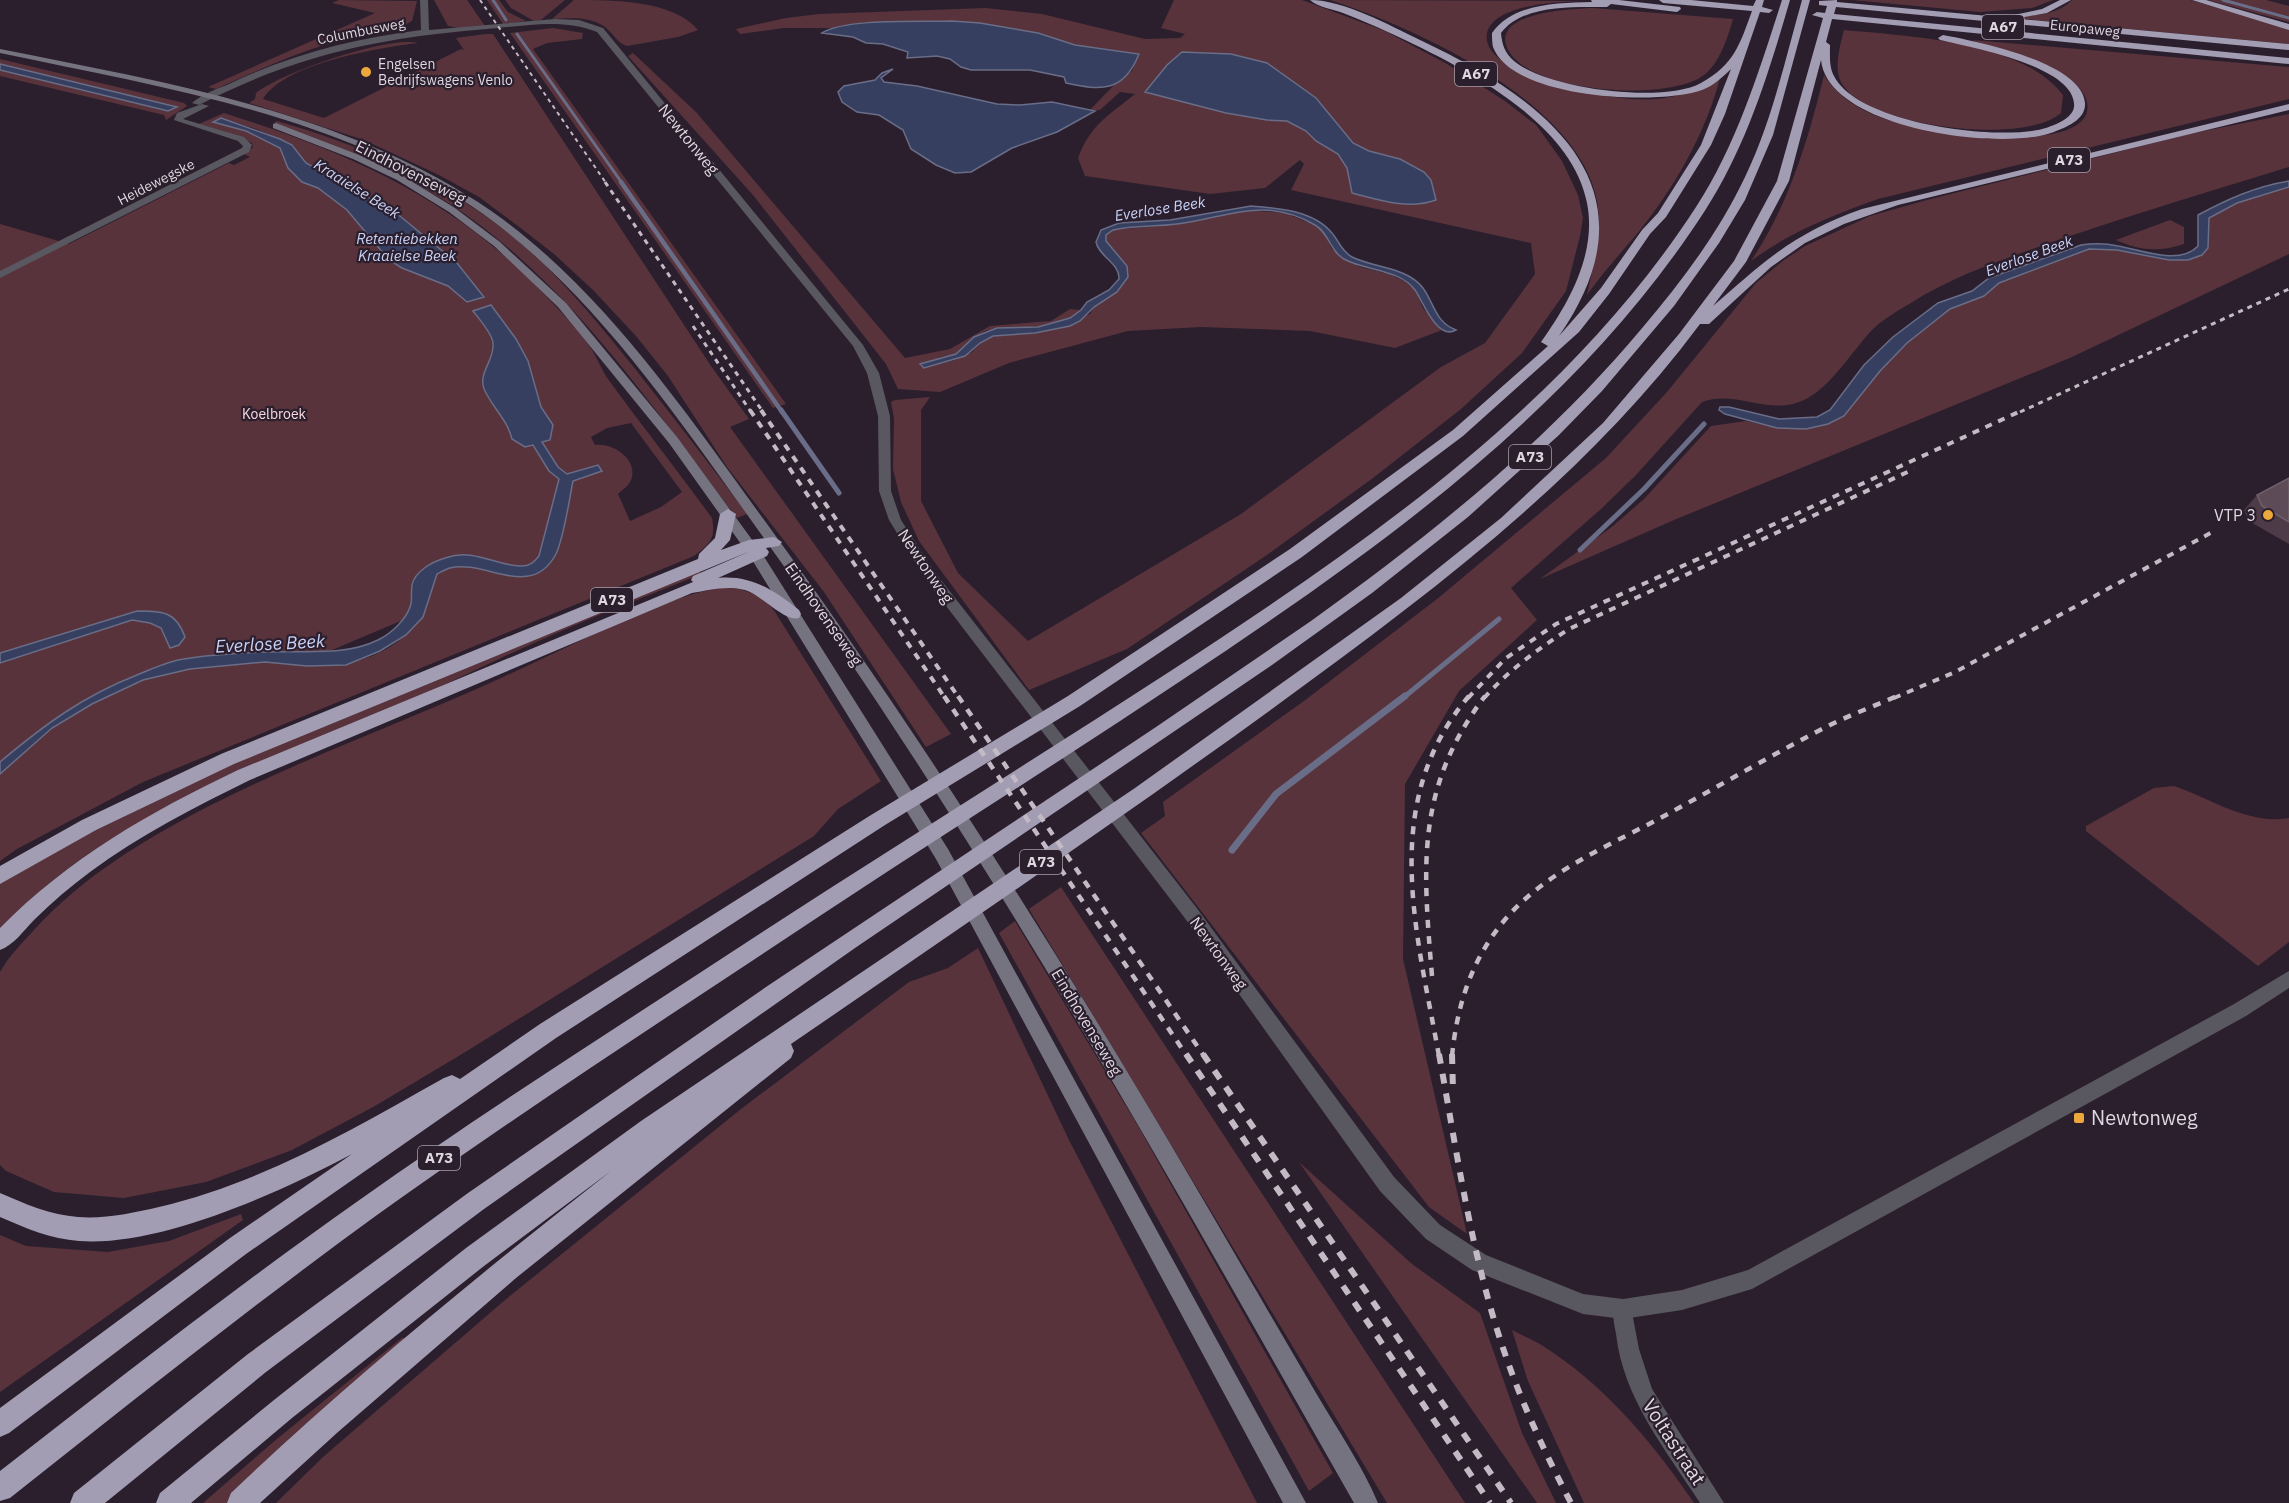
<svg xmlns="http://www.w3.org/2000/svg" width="2289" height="1503" font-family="'IBM Plex Sans',sans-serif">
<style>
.green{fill:#58333b;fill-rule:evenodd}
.water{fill:#373f60;stroke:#696d87;stroke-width:1.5}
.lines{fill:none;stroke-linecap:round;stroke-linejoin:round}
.stream-far3{stroke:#696d87;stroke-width:3}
.stream-far2{stroke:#696d87;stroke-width:4.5}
.stream-far1{stroke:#696d87;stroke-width:5}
.stream{stroke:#696d87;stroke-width:7}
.minor{fill:#595760;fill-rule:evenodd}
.tertiary{fill:#595760;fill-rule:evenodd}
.secondary{fill:#767381;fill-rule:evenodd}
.motorway{fill:#a29db3;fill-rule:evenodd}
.rail-far4{stroke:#c3bac5;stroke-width:2;stroke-dasharray:4 4;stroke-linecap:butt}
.rail-far3{stroke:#c3bac5;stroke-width:3;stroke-dasharray:5 5;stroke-linecap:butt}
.rail-far2{stroke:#c3bac5;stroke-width:4;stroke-dasharray:7 7;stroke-linecap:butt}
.rail-far1{stroke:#c3bac5;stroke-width:4.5;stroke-dasharray:8 8;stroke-linecap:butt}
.rail{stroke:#c3bac5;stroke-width:6;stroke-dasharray:10 10;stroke-linecap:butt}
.wall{fill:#4d3b47}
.building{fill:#5d4c57;stroke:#71616d;stroke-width:1.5}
.poi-dot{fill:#eda83c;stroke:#2b1f2e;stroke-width:2}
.labels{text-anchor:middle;stroke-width:4.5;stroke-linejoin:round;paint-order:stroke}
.far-street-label{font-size:14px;fill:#dfd7e1;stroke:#2b1f2e}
.far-poi-label{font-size:14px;fill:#dfd7e1;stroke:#2b1f2e;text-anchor:start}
.far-park-label{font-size:14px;fill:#f8d9df;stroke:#2b1f2e}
.shield{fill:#2b1f2e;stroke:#a9a0ab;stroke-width:1.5}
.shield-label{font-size:15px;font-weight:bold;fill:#dfd7e1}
.far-water-label{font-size:15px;font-style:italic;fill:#c8d2f7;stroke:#2b1f2e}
.street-label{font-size:16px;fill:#dfd7e1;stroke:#2b1f2e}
.poi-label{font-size:16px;fill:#dfd7e1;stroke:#2b1f2e;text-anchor:end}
.water-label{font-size:18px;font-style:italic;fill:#c8d2f7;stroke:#2b1f2e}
.near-poi-label{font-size:20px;fill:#dfd7e1;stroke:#2b1f2e;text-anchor:start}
.near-street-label{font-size:20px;fill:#dfd7e1;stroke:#2b1f2e}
</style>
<rect width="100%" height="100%" fill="#2b1f2e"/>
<path class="green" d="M339 0 417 1 412 21C385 36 358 36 328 44 290 55 253 73 216 89L208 87 375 13 332 3Z
M434 0H467L485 26 459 28 448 26Z
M487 0H499L508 12 526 21 503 24Z
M505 0H565L541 20 534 21 511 8Z
M574 0C613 0 673 0 698 30L678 37 627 46C617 43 614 34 605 27 591 16 569 18 552 19Z
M1174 0H1302L1385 31 1447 64 1505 101 1536 125 1547 140 1562 161 1578 195 1583 218 1580 236 1566 291 1522 353 1461 409 1373 478 1264 557 1127 649 1029 690 919 541 901 502 893 469 894 419 891 402 895 400 930 397 921 410V501L958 573 1028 641 1241 514 1441 367 1485 343 1535 274 1531 243 1291 190 1304 164 1300 160 1265 188 1210 194 1085 176 1078 158C1091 124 1108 116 1135 94L1120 92 1100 110H1090L1113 86 1132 71 1139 54 1075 45 1038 33 980 23H870L831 28H784L740 34 736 29 786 18 819 14 986 8 1042 14 1145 39 1180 38 1185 34 1161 28ZM1182 52 1231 54 1267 63 1316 98 1353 143 1369 151 1400 159 1436 200C1409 210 1379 200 1352 193L1347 168 1338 154 1316 141 1306 131 1287 121 1267 120 1226 113 1146 92Z
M1330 0 1582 1C1558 2 1494 4 1487 33 1485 45 1492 53 1501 60 1513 71 1532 74 1547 79 1589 93 1638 108 1682 94 1695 90 1708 83 1720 78 1707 128 1679 180 1647 221 1628 246 1605 269 1587 295 1593 264 1603 234 1597 201 1579 102 1416 28 1330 0Z
M1852 0H2053L2032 8 1980 12Z
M2072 0H2190L2289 28V44L2004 17C2025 16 2057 17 2072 0Z
M2208 0H2266L2289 6V22Z
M1593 8 1733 19C1728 37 1719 64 1704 75 1668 103 1521 93 1506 45 1496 11 1575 9 1593 8Z
M553 28 583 33 582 39 547 43 533 49 786 404 773 408 510 33Z
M1844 30C1907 36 2023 41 2063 95L2061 113C2024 146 1869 127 1842 84 1833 69 1840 46 1844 30Z
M486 34H493L711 366 749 419 730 427 951 734 926 747 824 592 727 467 668 376 636 336 593 290 554 254 518 226 479 197 439 175 364 140 249 103 255 99 256 93C280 73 389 35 418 43 378 48 285 63 263 99L324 118 461 49 464 50 456 38Z
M1972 40 2289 67V99L1878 199C1833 215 1790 232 1751 261 1789 204 1808 141 1824 75 1859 129 1936 130 1994 134 2020 135 2051 140 2075 126 2097 113 2087 91 2069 79 2060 74 2049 71 2040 67 2017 57 1995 47 1972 40Z
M633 53 696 112 905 358 950 349 990 326 1051 321 1070 309 1081 310 1070 318 1038 327 997 328 985 331 969 341 956 354 941 357 924 368 955 360 972 352 980 343 993 336 1035 333 1090 314 1094 307 1117 292 1127 266 1106 241V235L1113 230 1178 224 1246 210 1285 213 1317 226 1326 235 1332 249 1360 267 1389 274 1404 281 1415 289 1423 308 1442 330 1395 348 1310 331 1201 327 1128 331 1009 363 940 392 898 389 886 364 753 195 628 56Z
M0 59 184 103 187 106 166 120 164 115 0 76V70L168 111 176 107 0 64Z
M224 113C337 149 443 193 529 279 550 300 573 323 590 347 597 357 601 369 608 379 642 426 678 471 712 518 716 539 710 544 694 556L143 782 17 849 0 861V224L69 244 229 163 234 165 250 157 244 154 253 147 252 143 237 135 199 124ZM221 118 256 129 282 140 273 145 246 131 214 122ZM631 423 682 492 661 507 630 521 618 494C623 489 629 486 631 480 639 459 612 442 595 445L591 437 607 428ZM424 611C419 618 414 627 407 633 381 661 334 669 297 665Z
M2289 114V167C2215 190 2141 212 2067 237 2019 254 1968 270 1924 295 1908 305 1887 316 1874 328 1851 351 1828 394 1796 403 1765 413 1733 390 1702 402L1636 475 1601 509 1511 588 1537 620 1459 691 1405 784 1403 959 1467 1234 1429 1207 1141 833 1165 816 1163 802 1304 701 1437 599 1606 458 1667 392 1756 283 1784 260 1805 246 1870 216 1927 200 2189 134Z
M277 121C357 144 435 177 502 228 554 268 595 319 636 370 674 418 711 466 747 514L737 518C651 405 568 280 447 202 393 168 334 144 274 123Z
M2289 187V254L2072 357 1674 520 1540 579 1613 526 1644 499 1711 426 1746 421 1777 428 1806 429 1828 424 1907 343 1950 309 1984 296 1999 283 2089 249 2117 250 2169 260 2208 248V218L2237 203Z
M2170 220 2184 227V244C2160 252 2140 251 2116 240Z
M698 569 701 574C648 596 594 616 541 640 490 662 440 688 388 710 253 769 102 818 0 930V881L168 789Z
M730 587C751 592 761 594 775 612L881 781 838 809 814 836 462 1054 375 1106 292 1150 206 1182 124 1198 54 1192 6 1171 0 1165V972C9 956 22 943 34 930 83 876 144 840 207 807 303 758 405 722 503 677 547 657 590 635 635 616 667 603 695 590 730 587Z
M2174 786C2212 799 2248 825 2289 818V942L2258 966 2086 831V826L2154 788Z
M1061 887 1465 1503H1387L1029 909Z
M1015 921 1138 1126 1333 1473 1309 1491 999 933Z
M978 948 1069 1140 1257 1503H276L323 1457 505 1300 741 1109 909 982 948 968Z
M1299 1162 1412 1264 1480 1313 1522 1433 1556 1503H1537Z
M241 1214 243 1220 0 1392V1235L26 1246 108 1252 169 1241Z
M1512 1330C1525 1337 1540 1343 1552 1352 1610 1391 1655 1446 1694 1503H1584L1528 1381Z
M403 1337 406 1344 229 1503H203L278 1438Z"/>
<path class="water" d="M952 21 980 23 1038 33 1075 45 1139 54C1124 92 1102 91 1066 83L1064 77 1030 70H971L961 67 950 59 937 56 907 58 908 52 883 44 866 43 853 37 822 33C845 18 922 22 952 21Z
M1182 52 1231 54 1267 63 1316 98 1353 143 1369 151 1400 159 1424 172 1431 180 1436 200C1409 210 1379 200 1352 193L1347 168 1338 154 1316 141 1306 131 1287 121 1267 120 1226 113 1145 92 1167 65Z
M0 64 177 107 168 111 0 70Z
M893 69 881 78 884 82 917 86 997 104 1020 105 1052 102 1095 111 1057 132 1012 148 971 172 955 173 936 165 911 149 903 130 879 115 857 112 842 102 838 92 844 86 875 80 882 73Z
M221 118 280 139 292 145 306 163 395 212 457 263 484 297 467 302 448 286 402 268 389 260 347 210 318 188 302 182 288 168 280 148 246 131 213 122Z
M2289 181V187L2237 203 2209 218 2208 248 2202 255 2188 260H2169L2117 250 2089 249 1999 283 1984 296 1950 309 1907 343 1880 371 1844 416 1828 424 1806 429 1777 428 1725 414 1719 410 1720 407H1729L1779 419 1817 417 1830 410 1864 365 1893 337 1938 303 1972 291 1989 278 2081 245C2093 243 2105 243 2118 246 2142 250 2179 266 2198 246V215C2226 200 2256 186 2289 181Z
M1251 206C1278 208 1313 210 1332 233 1339 241 1341 251 1352 257 1374 268 1407 267 1423 288 1434 303 1435 322 1456 330 1437 341 1423 301 1415 290 1400 269 1365 271 1344 259 1330 251 1329 233 1315 225 1263 195 1227 218 1177 224 1155 227 1134 225 1113 230L1106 235V241L1127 266 1128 277 1117 292 1094 307 1080 321 1070 326 1035 333 993 336 980 343 965 356 924 368 920 364 956 354 974 337 997 328 1038 327 1070 318 1081 310 1087 302 1109 290 1119 279C1120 263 1099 257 1096 242L1101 230 1119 223 1170 220Z
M491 305 516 339 528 361 541 407 553 425 550 440 542 442 558 467 567 474 598 465 602 471 573 481C569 501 564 537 556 554 531 601 485 559 450 568 446 569 441 572 437 574L423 617 406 635 380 651 346 665 307 666 265 662 190 669 143 680 92 704 52 728 0 774V762C44 725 83 696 137 675 152 669 168 661 184 659 211 654 239 653 266 652 303 650 343 657 378 640 392 633 407 619 411 604 412 598 411 591 412 585 415 571 432 562 445 558 475 548 493 565 520 566 529 567 534 562 539 556L559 479 549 471 533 445 525 447 512 439C507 419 492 407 484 389 478 372 495 360 493 343 492 333 479 319 473 311Z
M137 611C162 611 176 611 185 637L179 645 170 648 161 628 150 623 132 620 0 663V653Z"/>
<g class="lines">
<path class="stream-far3" d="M493 0 506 20
M2223 0 2289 18
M517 34 622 183"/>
<path class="stream-far2" d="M621 182 782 412"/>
<path class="stream-far1" d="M781 410 839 493
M1580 550 1644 489 1704 424
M1403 698 1499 619"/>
<path class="stream" d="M1232 850 1276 794 1405 696"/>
<path class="minor" d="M202 104 209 106 183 119 244 137 252 145 249 152 0 278V271L242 148 243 146 238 141 174 120 177 113Z
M1623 1299 1630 1302 1639 1349 1652 1389 1724 1503H1700C1666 1450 1623 1398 1616 1334 1614 1323 1611 1312 1616 1302Z"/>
<path class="tertiary" d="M420 0H428L429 30 555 19 579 20 603 28 863 345 879 373 890 416 891 491 901 520 934 571 1196 907 1394 1177 1440 1225 1486 1255 1583 1294 1623 1299 1682 1290 1748 1270 2234 1004 2289 971V988L2246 1016 1752 1289 1682 1310 1623 1319 1583 1314 1472 1270 1426 1239 1380 1191 1184 917 924 577 889 520 879 491 878 416 867 373 853 346 597 32C565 19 532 25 498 28 385 37 302 52 199 105L192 103C202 94 217 89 229 84 289 55 355 38 421 30Z"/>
<path class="secondary" d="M0 49C163 82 336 110 478 202 593 277 680 404 759 513 917 729 1059 954 1194 1184 1235 1254 1275 1323 1316 1393 1337 1429 1362 1465 1378 1503H1354C1167 1174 983 842 761 534 679 420 591 287 473 207 334 114 161 87 0 53Z
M276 123 359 155 403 176 455 208 500 242 566 303 677 437 761 552 948 849 1306 1503H1283L936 859 751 558 669 443 558 307 494 246 449 212 397 180 353 159 273 128V124Z"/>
<path class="motorway" d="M1310 0C1344 0 1389 25 1420 40 1549 101 1662 188 1559 336L1601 288 1642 230 1658 213 1701 145 1731 69C1723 77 1713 86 1702 90 1658 106 1512 99 1493 47 1492 43 1492 37 1492 33 1513 3 1558 3 1592 2L1591 0H1619L1680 7 1681 9 1677 12 1611 4 1607 7C1574 7 1523 4 1501 33 1502 45 1505 53 1514 61 1547 89 1663 104 1701 83 1734 65 1740 44 1752 11L1663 3 1659 0H1691L1753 6 1756 0H1764L1762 7 1773 10 1769 13 1760 12 1725 114 1711 145 1666 217 1650 234 1609 294 1579 332 1463 436 1302 557 1080 706 885 825 556 1038 246 1254 9 1433 0 1437V1408L230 1238 352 1154C281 1192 160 1247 79 1241 51 1239 25 1228 0 1217V1193C25 1204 51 1215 78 1217 105 1219 133 1213 159 1207 262 1183 353 1129 444 1078L452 1075 460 1079 540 1024 871 815 1068 696 1290 549 1453 430 1548 346 1541 342C1569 303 1597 253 1587 203 1571 120 1459 65 1390 33 1375 26 1359 19 1343 13 1332 9 1318 7 1310 0Z
M1782 0H1790C1769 72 1747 145 1706 209 1576 411 1376 551 1179 682 1041 774 900 862 761 955 632 1040 503 1125 377 1215 252 1306 131 1402 10 1498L0 1501V1471C118 1379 236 1287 358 1201 483 1112 613 1030 741 946 883 853 1027 764 1169 672 1365 544 1567 406 1696 207 1737 144 1759 71 1782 0Z
M1802 0H1810L1773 135 1745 200 1719 243 1674 306 1602 391 1559 435 1468 517 1372 593 1272 665 855 948 484 1209 266 1372 105 1503H70L74 1493 248 1354 468 1193 766 987 1156 727 1311 621C1432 534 1547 442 1643 327 1682 281 1719 232 1745 177 1772 121 1785 60 1802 0Z
M1837 0V2L2289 44V50L1836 7 1834 14 2289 58V64L1832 19 1826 42 1830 45C1830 55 1829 67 1834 76 1858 124 2000 142 2046 128 2058 124 2076 117 2074 103 2071 65 1969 47 1940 40L1938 38 1943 35C1975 41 2082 62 2085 103 2086 120 2066 127 2054 132 2002 152 1828 129 1821 60L1789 181 1746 262 1713 306C1766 260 1794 233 1862 209L2289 104V110L1898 205 1844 224 1805 243 1771 267 1709 324H1700C1585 479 1430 593 1276 706 1116 822 953 933 791 1044L794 1051 791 1058 516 1278 338 1432 260 1503H227L231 1493C351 1379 481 1273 611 1171L484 1266 292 1418 191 1503H156L160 1493 274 1400 466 1248 641 1121 1135 788 1401 598 1501 518 1603 423 1679 334 1734 261 1777 181 1823 18 1812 15 1817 12 1825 13 1827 6 1819 5V1Z
M2060 0H2071L2047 13 2019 18 2014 15 2042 9Z
M2192 0H2206L2289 24V30Z
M728 509 736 514 730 540 721 550 749 540 774 537 782 542 779 546 766 548 769 552 767 556 718 578C751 575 774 590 799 610L801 614 799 618C784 622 762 595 745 590 728 585 709 590 692 593L250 780C195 807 140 835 90 872 71 886 52 902 34 920 24 930 14 945 0 950V928C69 858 150 812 238 770L693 582 691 580 693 576 753 550 234 764 96 830 0 884V866L82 820 221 754 698 559 699 554 715 538 720 514Z"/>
<path class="rail-far4" d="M480 0 606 183"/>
<path class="rail-far3" d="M605 182 763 412
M693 326 751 412
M2020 412 2289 289"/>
<path class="rail-far2" d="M750 410 945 698
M761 410 959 698
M1468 698 1506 658 1556 624 2023 410
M1484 698C1509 670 1538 649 1569 629L1914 469
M1894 698 1955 672 2216 530"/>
<path class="rail-far1" d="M944 696 1187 1056
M958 696 1204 1056
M1432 976C1423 867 1415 789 1485 696
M1439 1056C1417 933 1378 803 1469 696
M1452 1056C1457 1006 1471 961 1503 922 1545 871 1609 846 1666 815 1721 785 1775 753 1830 725 1852 714 1875 706 1897 696"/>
<path class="rail" d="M1186 1054 1490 1503
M1203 1054 1511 1503
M1439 1054C1457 1153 1471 1253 1503 1348 1521 1402 1545 1453 1571 1503
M1452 1054 1453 1091"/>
</g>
<path class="wall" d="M2289 478V544L2249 521 2244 510 2257 495Z"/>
<path class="building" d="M2289 478V522L2262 506 2257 495Z"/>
<g class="poi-dot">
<circle cx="366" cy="72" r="6"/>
<circle cx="2268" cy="515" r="6"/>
<rect x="2073" y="1112" width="12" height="12" rx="3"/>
</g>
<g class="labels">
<g class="far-street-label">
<text transform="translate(2085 28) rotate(6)" y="5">Europaweg</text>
<text transform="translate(361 31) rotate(-11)" y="5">Columbusweg</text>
<text transform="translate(156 182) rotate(-27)" y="5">Heidewegske</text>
</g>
<g class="far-poi-label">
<text x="378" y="69">Engelsen<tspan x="378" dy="16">Bedrijfswagens Venlo</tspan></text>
</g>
<g class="far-park-label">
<text x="274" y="419">Koelbroek</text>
</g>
<g class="shield">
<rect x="1982" y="15" width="42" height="24" rx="4.5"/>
<rect x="1455" y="62" width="42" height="24" rx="4.5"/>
<rect x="2048" y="148" width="42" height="24" rx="4.5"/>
<rect x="1509" y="445" width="42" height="24" rx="4.5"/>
<rect x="591" y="588" width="42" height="24" rx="4.5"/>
<rect x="1020" y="850" width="42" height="24" rx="4.5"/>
<rect x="418" y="1146" width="42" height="24" rx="4.5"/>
</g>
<g class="shield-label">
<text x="2003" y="32">A67</text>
<text x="1476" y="79">A67</text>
<text x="2069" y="165">A73</text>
<text x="1530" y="462">A73</text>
<text x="612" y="605">A73</text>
<text x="1041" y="867">A73</text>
<text x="439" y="1163">A73</text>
</g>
<g class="far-water-label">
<text transform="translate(357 189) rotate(32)" y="5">Kraaielse Beek</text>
<text transform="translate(1160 209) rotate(-9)" y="5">Everlose Beek</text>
<text x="407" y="244">Retentiebekken<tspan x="407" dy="17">Kraaielse Beek</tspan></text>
<text transform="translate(2029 256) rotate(-20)" y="5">Everlose Beek</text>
</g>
<g class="street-label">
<text transform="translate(689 139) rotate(51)" y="6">Newtonweg</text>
<text transform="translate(411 172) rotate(27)" y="6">Eindhovenseweg</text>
<text transform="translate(926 566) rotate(56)" y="6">Newtonweg</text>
<text transform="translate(824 614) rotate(55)" y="6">Eindhovenseweg</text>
<text transform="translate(1219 953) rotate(54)" y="6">Newtonweg</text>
<text transform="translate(1087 1022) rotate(59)" y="6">Eindhovenseweg</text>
</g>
<g class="poi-label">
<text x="2256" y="521">VTP 3</text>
</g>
<g class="water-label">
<text transform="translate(270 644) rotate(-3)" y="6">Everlose Beek</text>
</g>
<g class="near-poi-label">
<text x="2091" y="1125">Newtonweg</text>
</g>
<g class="near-street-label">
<text transform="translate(1674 1442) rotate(57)" y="7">Voltastraat</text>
</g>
</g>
</svg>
